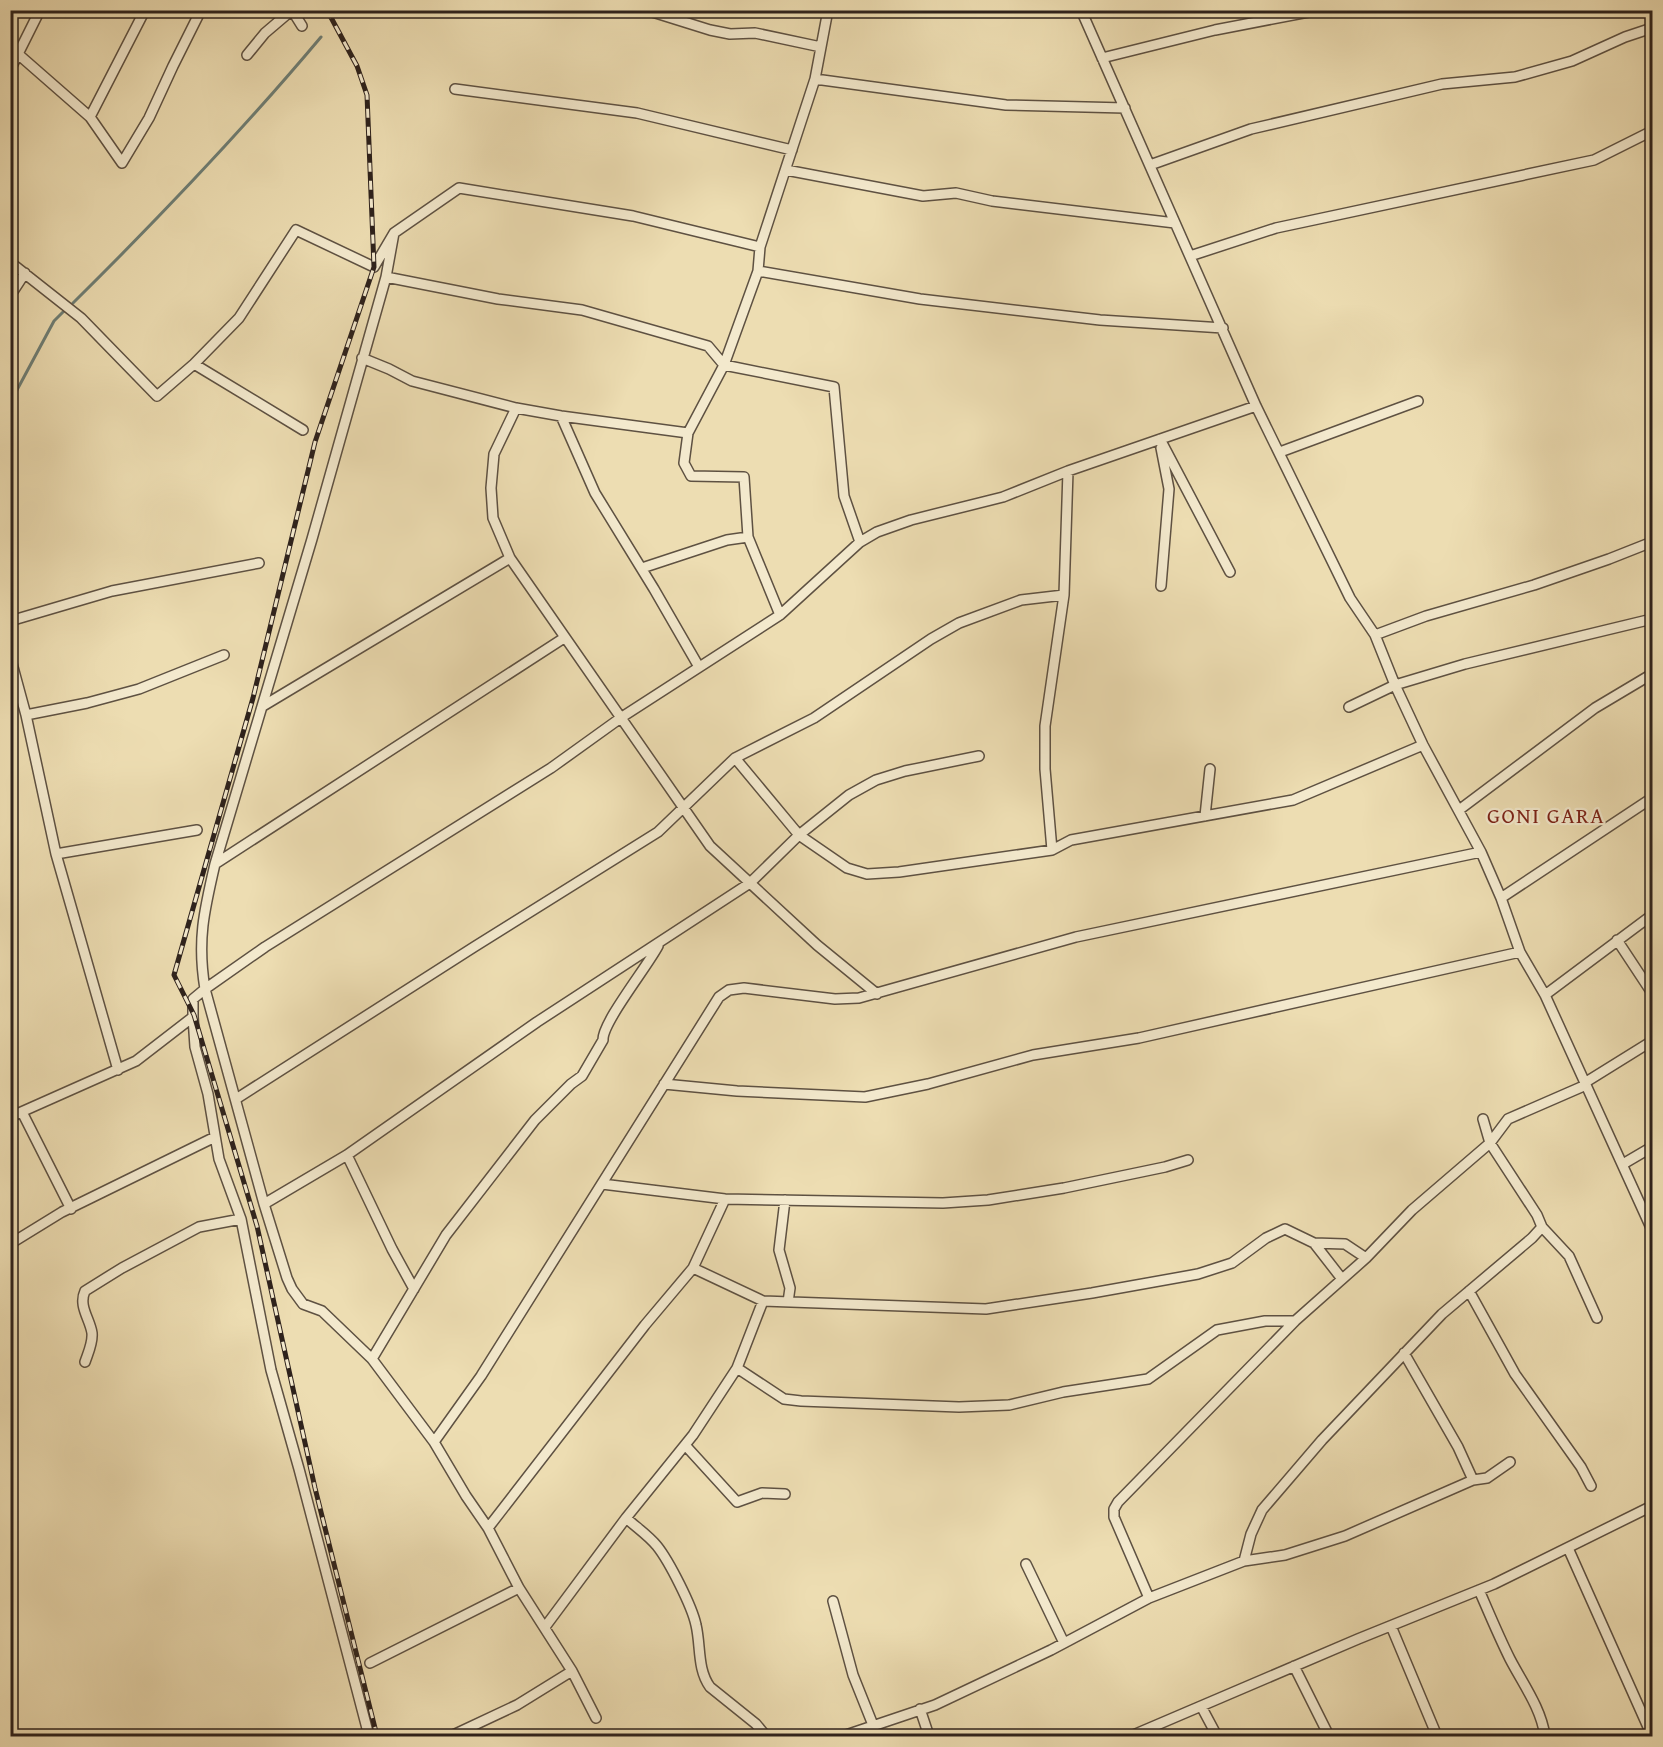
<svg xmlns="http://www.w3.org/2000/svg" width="1663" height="1747" font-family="'Gentium Book Plus',serif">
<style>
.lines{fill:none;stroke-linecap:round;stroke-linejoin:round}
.stream{stroke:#6e7e75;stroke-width:3}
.minor-casing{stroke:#5e5142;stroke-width:12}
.minor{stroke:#f3e9cd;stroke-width:9}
.rail-casing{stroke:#2e221c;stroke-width:5}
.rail{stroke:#f3e9cd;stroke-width:3;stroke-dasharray:9;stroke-linecap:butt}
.labels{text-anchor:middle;stroke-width:4.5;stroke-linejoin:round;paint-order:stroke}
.quarter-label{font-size:22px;letter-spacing:1.5px;fill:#7a1f14;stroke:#f3e9cd}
</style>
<rect width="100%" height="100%" fill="#edddb2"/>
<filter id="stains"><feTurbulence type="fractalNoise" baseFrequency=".00333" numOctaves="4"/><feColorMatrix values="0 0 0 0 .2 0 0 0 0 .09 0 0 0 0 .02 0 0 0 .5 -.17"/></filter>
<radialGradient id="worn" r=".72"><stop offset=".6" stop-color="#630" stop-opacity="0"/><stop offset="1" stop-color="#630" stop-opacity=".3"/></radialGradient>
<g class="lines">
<path class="stream" d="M347 16 359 10
M73 303C159 218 243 130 321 37
M10 403 54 321 64 311"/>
<g class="minor-casing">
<path id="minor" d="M292 10 302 26
M646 10 710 30 730 34 755 33 821 47
M1081 10 1256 406 1350 598 1375 635 1395 685 1423 745 1481 852 1501 898 1520 952 1545 995 1652 1230
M18 54 90 117 122 163 149 118 173 66 201 10
M247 55 265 33 292 10
M1102 58 1215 30 1319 10
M10 70 40 10
M815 79 1006 105 1125 108
M455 89 637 113 792 150
M90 117 145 10
M1150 165 1251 129 1442 84 1515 77 1572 61 1625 37 1652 28
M786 170 923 196 956 193 992 201 1175 223
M394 233 386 277 312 539 215 864C204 911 197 941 205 989L264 1204 287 1278 292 1289 303 1304 322 1311 372 1359 434 1442 466 1496 488 1528 519 1588 572 1671 596 1718
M1190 256 1276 228 1594 160 1652 131
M10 262 81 318 157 396 194 364 239 318 296 230 374 267 394 233 459 188 633 216 760 247
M758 271 920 299 1100 320 1223 328
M386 277 498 299 582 310 708 346 724 365 834 387 844 496 860 542
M10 296 25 273
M362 358 389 369 412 381 516 408 561 416 688 433
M194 364 303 430
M516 408 494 454 491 488 493 518 510 558 710 846 817 945 877 994
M561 416 595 493 654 589 699 667
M1160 439 1230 572
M1161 448 1169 489 1161 586
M1280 452 1418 401
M642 568 727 540 748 537
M780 615 748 537 744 477 691 476 684 463 688 433 724 365 758 271 760 247 815 79 828 10
M10 621 112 591 259 563
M1375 635 1426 616 1534 585 1609 559 1652 542
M10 656 26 715 56 854 118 1070
M263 706 510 558
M1349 707 1395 685 1465 664 1652 619
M26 715 87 703 139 689 224 655
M735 758 799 835 847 868 867 874 899 872 1052 850 1071 840 1293 800 1423 745
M1459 810 1595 708 1652 674
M1205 816 1210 769
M1052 850 1045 769V726L1064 595 1068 471
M56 854 197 830
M215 864 564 638
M1501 898 1652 798
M1617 940 1652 993
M1545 995 1652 915
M193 1017 195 1047 208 1094 219 1159 241 1219 271 1370 299 1469 369 1736
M1586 1082 1652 1041
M664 1084 737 1091 865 1097 928 1084 1033 1055 1139 1038 1520 952
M236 1099 474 947 658 832 735 758 814 718 931 639 959 623 1021 600 1064 595
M22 1112 71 1209
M10 1117 136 1061 193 1017V999L205 989 265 947 551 768 622 717 780 615 860 542 877 532 911 520 1003 497 1068 471 1256 406
M1483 1119 1490 1143 1537 1215 1542 1227 1569 1256 1597 1318
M347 1155 392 1249 414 1289
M1623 1164 1652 1147
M602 1184 725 1199 943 1203 988 1200 1064 1188 1165 1167 1188 1160
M785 1200 779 1250 790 1288 788 1302
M264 1204 347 1155 537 1022 750 883 799 835 849 795 876 780 905 771 979 756
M1314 1243 1342 1279
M10 1244 62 1212 215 1137
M693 1268 763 1301 986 1309 1092 1293 1198 1274 1232 1263 1266 1238 1285 1229 1314 1243 1345 1244 1366 1258
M1469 1291 1515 1374 1581 1467 1591 1486
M1404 1353 1458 1447 1473 1480
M372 1359 446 1235 535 1120 571 1084 582 1076 603 1040C602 1023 647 967 658 946
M85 1362C88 1353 93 1343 92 1333 90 1319 78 1306 85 1291L122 1268 199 1227 241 1219
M737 1368 784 1399 801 1401 959 1407 1009 1405 1063 1392 1148 1379 1217 1330 1265 1321H1295
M434 1442 481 1376 719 997 729 990 744 988 835 999 859 998 1076 937 1481 852
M685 1445 737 1502 762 1493 785 1494
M626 1518C636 1527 649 1536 657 1546 669 1561 692 1606 696 1625 701 1646 697 1669 710 1687L756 1724 766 1736
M488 1528 645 1325 693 1268 725 1199
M1568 1548 1652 1736
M1244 1561 1251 1534 1262 1510 1322 1440 1442 1314 1532 1238 1542 1227
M1026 1564 1064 1643
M1479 1590C1489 1613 1499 1637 1510 1659 1523 1684 1541 1708 1545 1736
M1149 1598 1114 1517V1509L1118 1502 1295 1321 1366 1258 1412 1210 1490 1143 1508 1119 1586 1085
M833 1601 853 1675 873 1725
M1391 1626 1437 1736
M545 1627 626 1518 693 1435 737 1368 763 1301
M370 1663 519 1588
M1294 1666 1329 1736
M1201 1706 1217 1736
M920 1709 929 1736
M451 1736 517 1705 572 1671
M843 1736 935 1705 1051 1650 1149 1598 1244 1561 1285 1555 1345 1536 1473 1480 1487 1478 1510 1462
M1131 1736 1358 1639 1494 1584 1652 1506"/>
</g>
<use href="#minor" class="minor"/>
<g class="rail-casing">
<path id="rail" d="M327 10 357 66 367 95 374 267 315 442 253 698 174 975 194 1015 257 1226 315 1488 377 1736"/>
</g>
<use href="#rail" class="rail"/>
</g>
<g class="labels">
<g class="quarter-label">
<text x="1546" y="823">GONI GARA</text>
</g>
</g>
<rect width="1663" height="1747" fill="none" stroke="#edddb2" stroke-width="36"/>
<rect x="12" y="12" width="1639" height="1723" fill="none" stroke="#2e221c" stroke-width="3"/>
<rect x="18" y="18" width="1627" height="1711" fill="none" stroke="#2e221c" stroke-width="1.5"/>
<rect width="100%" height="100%" filter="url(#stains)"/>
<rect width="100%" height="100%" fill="url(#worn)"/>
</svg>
